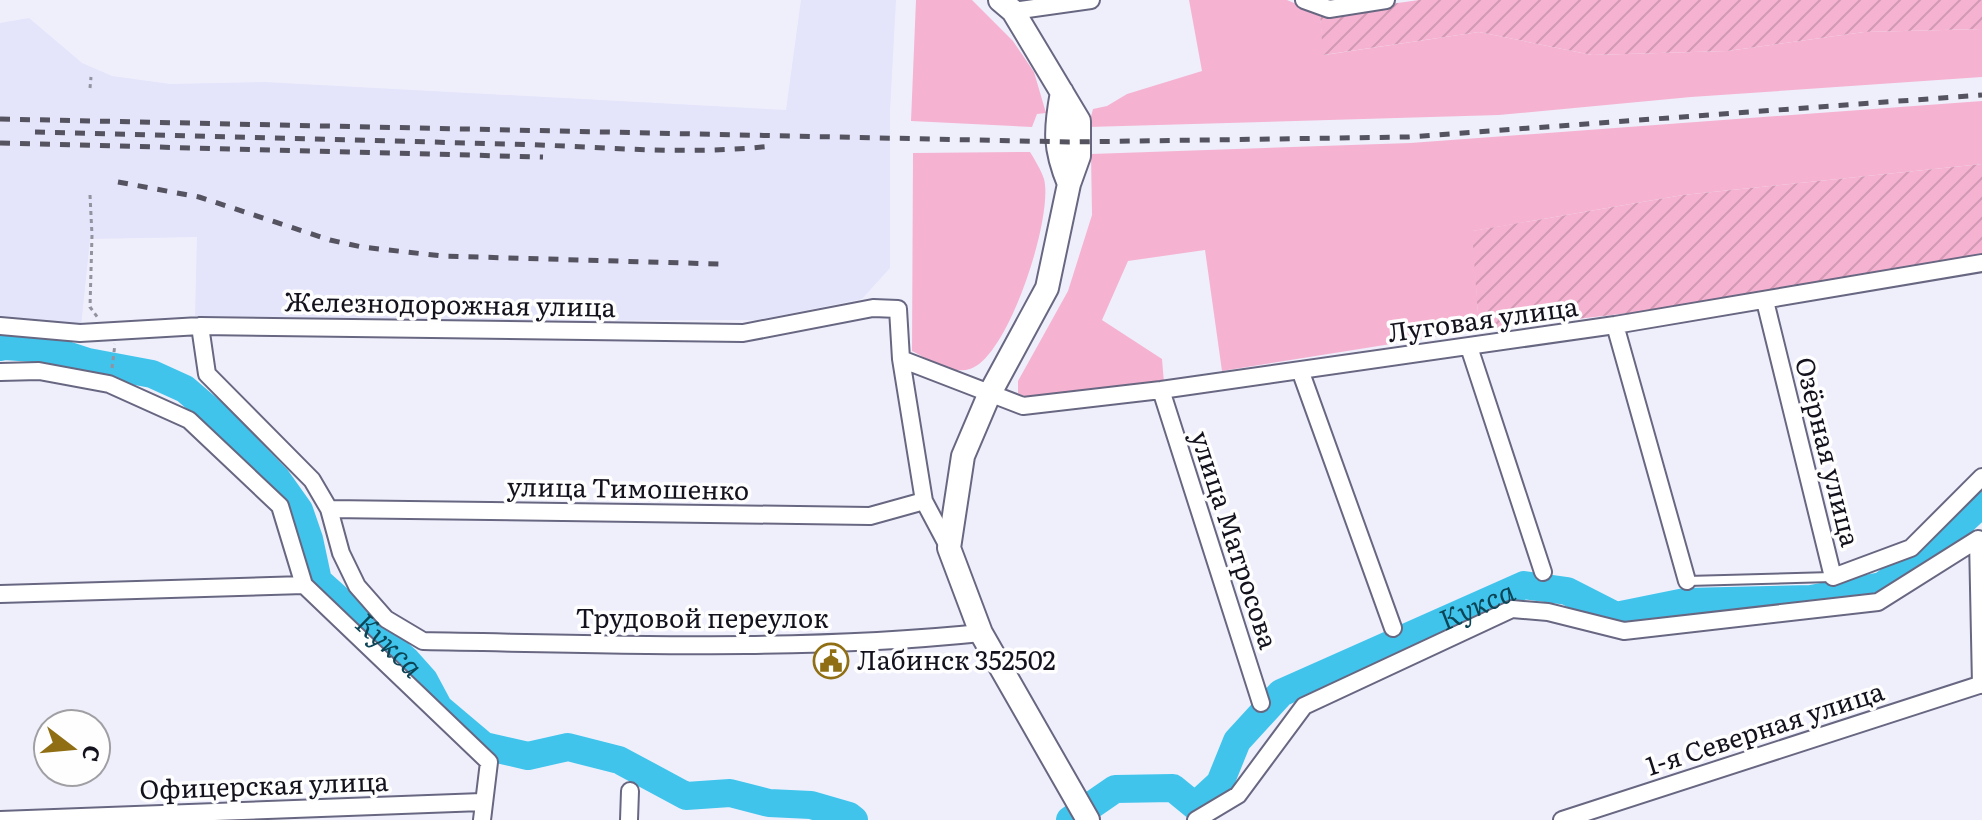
<svg xmlns="http://www.w3.org/2000/svg" width="1982" height="820" font-family="Literata,serif">
<style>
.built{fill:#e4e4fb}
.green{fill:#f5b3d1}
.garden{fill:url(#garden-furrows)}
.lines{fill:none;stroke-linecap:round;stroke-linejoin:round}
.river{stroke:#40c4ec;stroke-width:28}
.service-casing{stroke:#686782;stroke-width:12}
.minor-casing{stroke:#686782;stroke-width:20}
.secondary-casing{stroke:#686782;stroke-width:26}
.path{stroke:#93939f;stroke-width:3;stroke-dasharray:4 4;stroke-linecap:butt}
.service{stroke:#fff;stroke-width:8}
.minor{stroke:#fff;stroke-width:16}
.secondary{stroke:#fff;stroke-width:22}
.rail{stroke:#54535f;stroke-width:5;stroke-dasharray:10 10;stroke-linecap:butt}
.labels{text-anchor:middle;stroke-width:7;stroke-linejoin:round;paint-order:stroke}
.street-label{font-size:26px;fill:#13121d;stroke:#fefefe}
.poi-label{font-size:26px;fill:#13121d;stroke:#fefefe;text-anchor:start}
.water-label{font-size:28px;font-style:italic;fill:#0c4556;stroke:#fefefe}
</style>
<defs>
<pattern id="garden-furrows" width="10" height="10" patternUnits="userSpaceOnUse" patternTransform="scale(2)"><rect width="10" height="10" fill="#f5b3d1"/><path d="M-1 1l2-2M0 10L10 0M9 11l2-2" fill="none" stroke="#d199b3"/></pattern>
</defs>
<rect width="100%" height="100%" fill="#efeffc"/>
<path class="built" d="M801 0H896L890 111V268L862 299 757 320 486 321 195 316 197 237 90 239 81 327 0 318V23L29 18 82 63 112 76 170 84 264 82 786 110Z"/>
<path class="green" d="M916 0H972L1013 41 1034 72 1046 113 1037 114 1032 127 911 121Z
M1189 0H1287L1320 14 1324 55 1479 32 1592 55 1727 51 1864 32 1982 29V77L1691 97 1499 115 1088 127 1093 109 1107 106 1127 94 1202 71Z
M1982 101V164L1683 195 1473 231 1479 330 1222 371 1205 250 1128 261 1102 320 1162 359 1164 383 1028 398 1018 393V381L1068 291 1092 215 1091 154 1410 143Z
M1030 152C1035 160 1041 170 1044 179 1054 216 1008 358 970 369 951 375 928 359 912 351L913 153Z"/>
<path class="garden" d="M1419 0H1982V29L1864 32 1727 51 1592 55 1479 32 1323 55 1320 14Z
M1982 164V256L1656 310 1479 330 1472 231 1683 195Z"/>
<g class="lines">
<g class="river">
<path id="s1" d="M0 347 5 346 48 349 88 362 152 374 185 389 214 414 277 479 299 510 309 539 318 581 407 661 424 680 439 708 484 746 528 756 568 747 619 760 686 796 730 793 769 803 811 805 849 816 854 820"/>
<path id="s2" d="M1070 820 1115 789 1173 788 1195 806 1220 783 1237 741 1281 693 1524 585 1567 591 1616 616 1685 602 1811 599 1882 586 1937 545 1982 503"/>
</g>
<g class="service-casing">
<path id="service" d="M1687 581 1832 577"/>
</g>
<g class="minor-casing">
<path id="minor" d="M1304 0 1329 9 1386 0
M1013 11 1091 0
M1765 301 1833 577 1911 548 1982 477
M1615 325 1687 581
M0 326 80 333 200 326 743 333 873 308 898 309 901 359 924 501 949 548
M200 326 207 374 312 480 329 509 341 553 357 586 386 619 423 641C609 644 796 652 981 633
M1469 347 1543 572
M901 359 1023 406 1161 390 1615 325 1982 263
M1300 370 1393 628
M0 372 39 371 109 384 189 420 280 506 304 585 489 762 482 820
M1161 390 1261 703
M329 509 870 516 924 501
M1978 539 1981 685
M0 594 304 585
M0 820 482 802
M629 820 630 791
M1196 820 1238 795 1304 706 1512 609 1548 612 1624 631 1878 602 1978 539
M1562 820 1982 684"/>
</g>
<g class="secondary-casing">
<path id="secondary" d="M1000 0 1013 11 1079 121V156L1069 184 1047 288 989 395 963 456 949 548 981 633 1088 820
M1062 92C1055 130 1054 148 1069 184"/>
</g>
<path class="path" d="M90 88 91 77
M90 195 92 235 90 307 98 318
M112 368 115 344"/>
<use href="#service" class="service"/>
<use href="#minor" class="minor"/>
<use href="#secondary" class="secondary"/>
<path class="rail" d="M0 119 1069 142 1408 137 1982 95
M35 132C193 136 351 140 509 144 597 146 683 156 771 146
M0 143 543 157
M118 182 199 197 330 240 362 247 442 256 719 264"/>
</g>
<defs>
<g id="civic-ring" transform="scale(1.8)"><circle r="9.5" fill="#fefefe" stroke="#906f14" stroke-width="1.5"/><path d="M-.6-6.5H3V-4.5H.6V-3L4-1V1h2V6H-6V1h2V-1L-.6-3ZM-1.2 2.5V6h2.4V2.5Z" fill="#906f14"/></g>
</defs>
<g fill-rule="evenodd">
<use href="#civic-ring" x="831" y="661"/>
</g>
<g class="labels">
<g class="street-label">
<text transform="translate(450 305) rotate(1)" y="9">Железнодорожная улица</text>
<text transform="translate(1483 320) rotate(-8)" y="9">Луговая улица</text>
<text transform="translate(1827 452) rotate(76)" y="9">Озёрная улица</text>
<text transform="translate(628 489) rotate(1)" y="9">улица Тимошенко</text>
<text transform="translate(1234 540) rotate(72)" y="9">улица Матросова</text>
<text x="702" y="628">Трудовой переулок</text>
<text transform="translate(1765 729) rotate(-18)" y="9">1-я Северная улица</text>
<text transform="translate(264 786) rotate(-2)" y="9">Офицерская улица</text>
</g>
<g class="poi-label">
<text x="857" y="670">Лабинск 352502</text>
</g>
<g class="water-label">
<text dy="10" stroke="none"><textPath href="#s2" startOffset="500">Кукса</textPath></text>
<text dy="10" stroke="none"><textPath href="#s1" startOffset="528">Кукса</textPath></text>
</g>
</g>
<g transform="translate(72 748) rotate(106)"><circle r="38" fill="#fefefe" stroke="#a0a0a4" stroke-width="2"/>
<path d="M0-6L14 30L0 20L-14 30Z" fill="#906f14"/>
<text y="-12" font-size="22" font-weight="bold" text-anchor="middle" fill="#13121d">С</text>
</g>
</svg>
